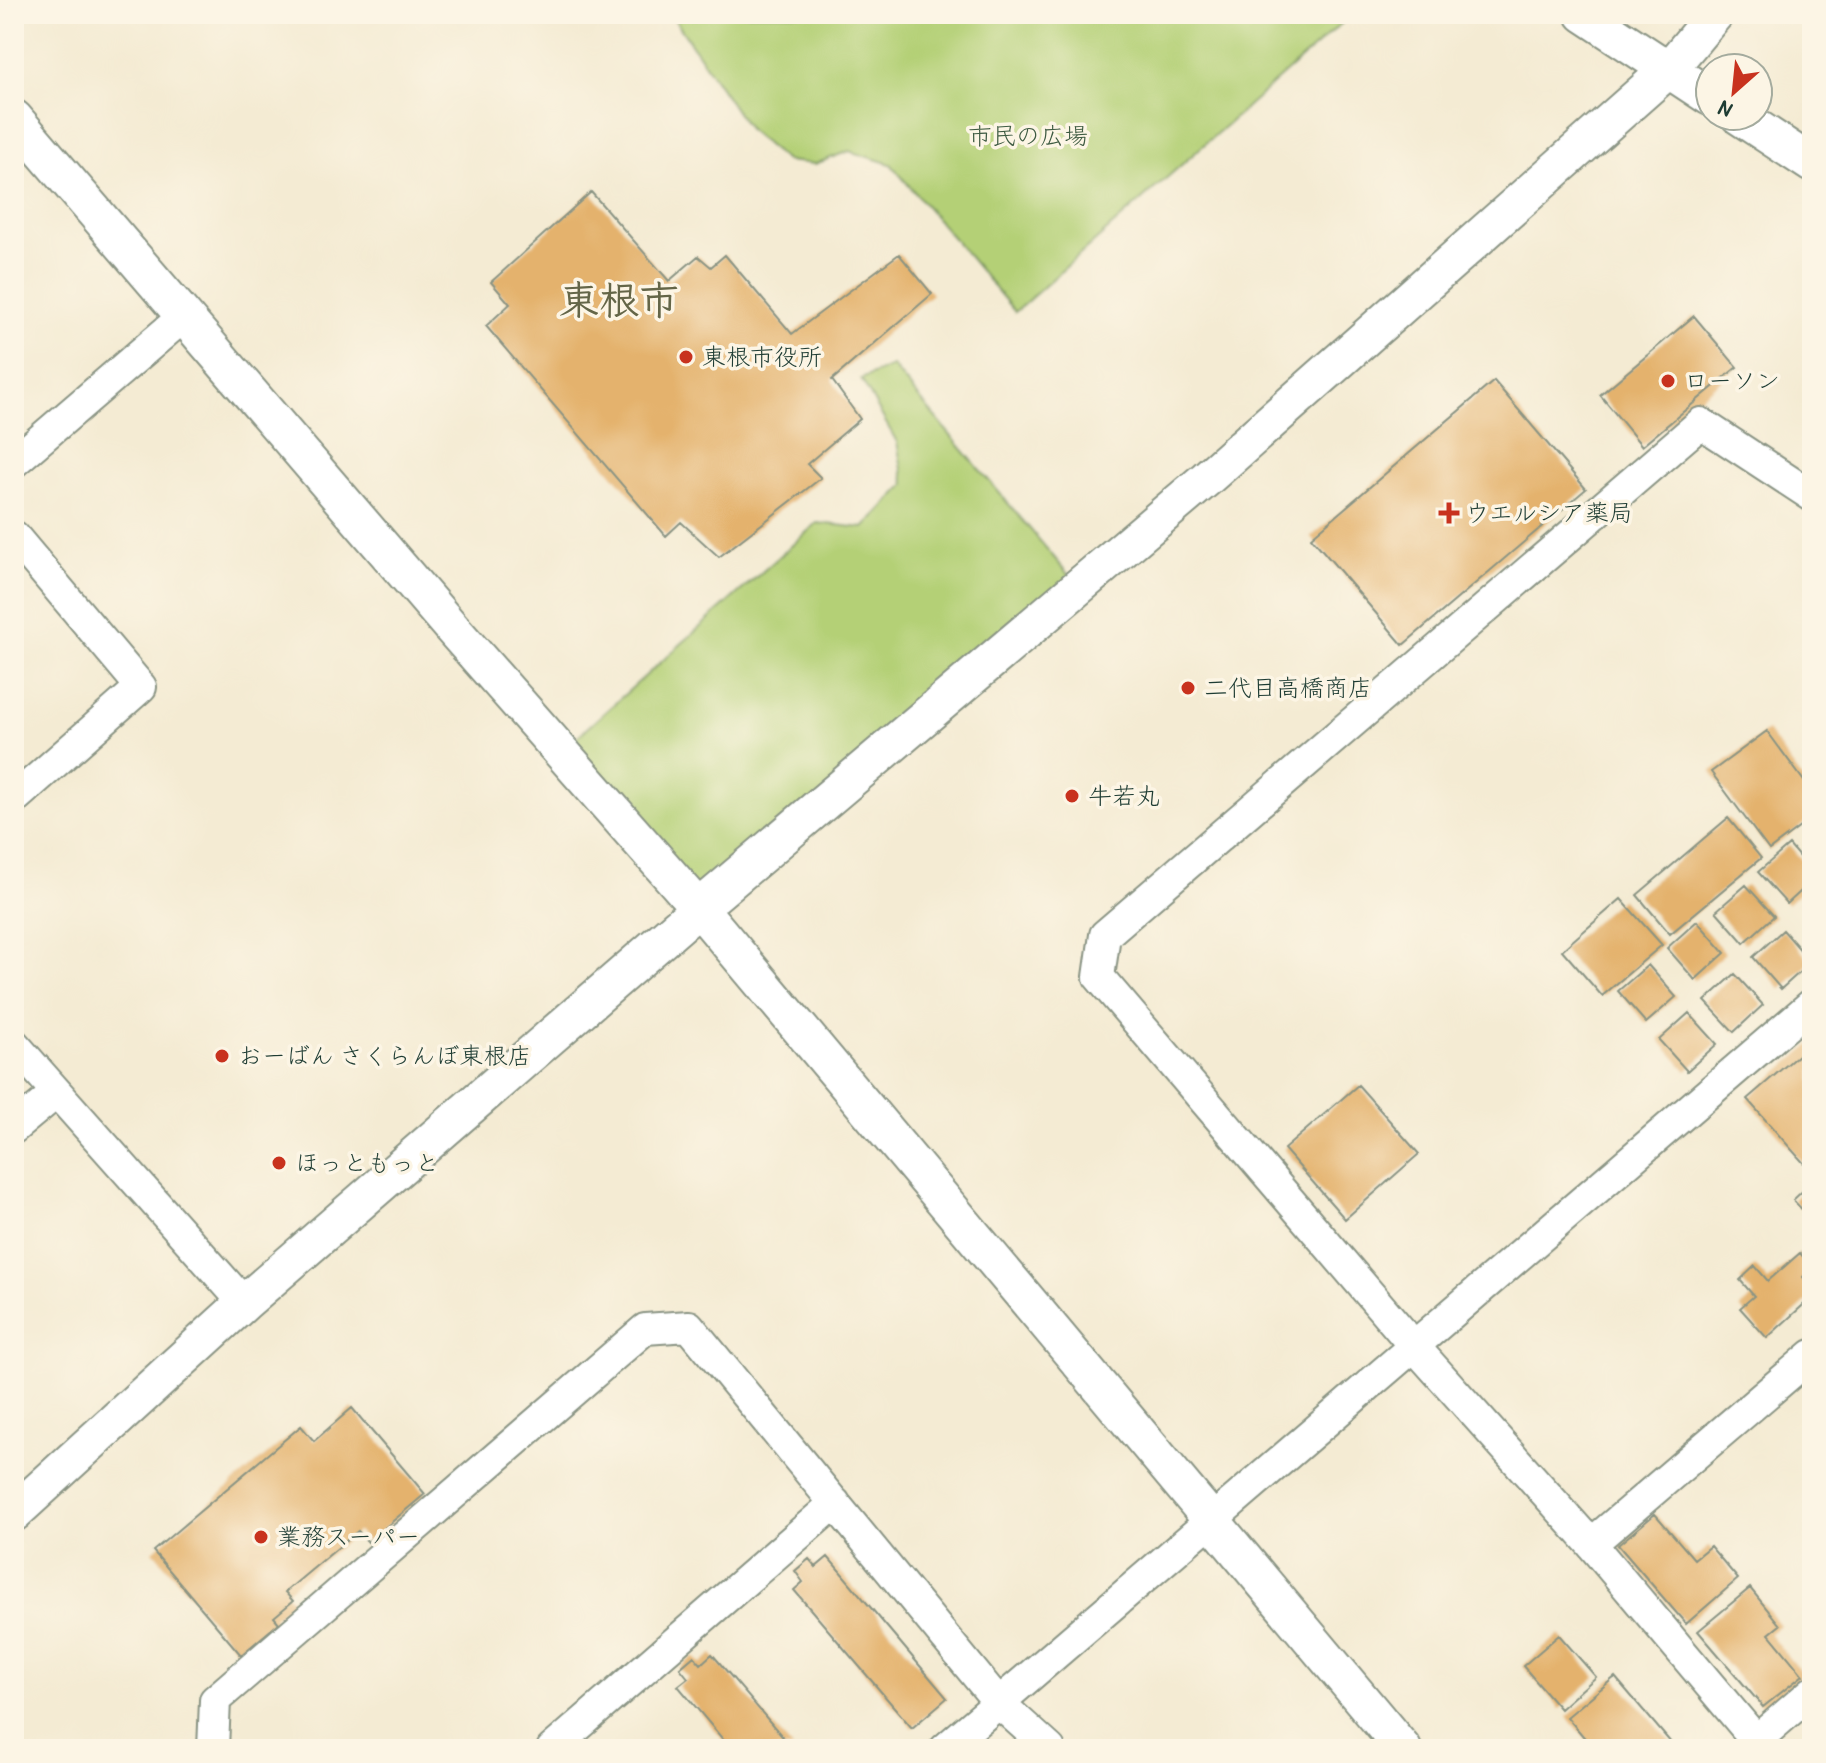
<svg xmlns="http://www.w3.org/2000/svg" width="1826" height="1763" font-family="'Patrick Hand','Klee One',sans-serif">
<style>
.green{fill:#b4d076;stroke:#6a8655;stroke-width:2}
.building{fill:#e4b26d}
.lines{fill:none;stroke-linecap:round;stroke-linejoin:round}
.minor-casing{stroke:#8a9484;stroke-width:34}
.tertiary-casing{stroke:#8a9484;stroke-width:40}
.minor{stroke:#fff;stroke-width:30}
.tertiary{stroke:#fff;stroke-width:36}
.poi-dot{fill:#c8321e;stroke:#fcf5e5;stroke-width:3}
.labels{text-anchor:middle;stroke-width:7;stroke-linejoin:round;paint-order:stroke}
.park-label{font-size:24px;fill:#3d5a41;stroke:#fcf5e5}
.poi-label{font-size:24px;fill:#1f3d34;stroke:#fcf5e5;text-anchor:start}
.town-label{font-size:40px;font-weight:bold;fill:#646648;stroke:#fcf5e5}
</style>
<rect width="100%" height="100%" fill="#fcf5e5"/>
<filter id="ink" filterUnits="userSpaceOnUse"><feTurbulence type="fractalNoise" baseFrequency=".0125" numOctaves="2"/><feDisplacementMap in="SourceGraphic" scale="16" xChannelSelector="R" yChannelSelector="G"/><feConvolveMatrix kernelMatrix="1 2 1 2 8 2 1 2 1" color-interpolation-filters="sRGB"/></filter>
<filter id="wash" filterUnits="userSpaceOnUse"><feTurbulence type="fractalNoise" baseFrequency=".006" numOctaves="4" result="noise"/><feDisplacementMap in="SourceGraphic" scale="32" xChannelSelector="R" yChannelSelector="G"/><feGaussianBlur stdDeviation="1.8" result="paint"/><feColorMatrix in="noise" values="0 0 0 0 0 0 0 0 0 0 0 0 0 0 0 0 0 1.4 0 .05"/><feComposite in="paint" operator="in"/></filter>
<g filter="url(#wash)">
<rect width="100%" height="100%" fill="#f4ebd3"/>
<path class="green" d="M671 14H1352L1015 312 891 164 849 151 815 164 786 161 749 130Z
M892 366 1079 587 699 908 560 752 817 523 864 528 905 485 897 442 861 379Z"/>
<g id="blocks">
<path class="building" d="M591 192 669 281 698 256 711 267 725 255 792 334 899 254 932 294 832 380 860 419 807 464 821 478 719 557 681 522 666 536 486 326 510 304 491 282Z
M1694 316 1737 367 1642 446 1600 395Z
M1494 381 1586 489 1403 645 1311 537Z
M1767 731 1812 792V818L1769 850 1711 772Z
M1728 818 1761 858 1670 934 1637 895Z
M1789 845 1812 872V881L1787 904 1758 872Z
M1746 885 1774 916 1744 943 1716 911Z
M1621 899 1662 945 1602 996 1562 950Z
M1697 921 1725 953 1695 980 1667 948Z
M1783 930 1811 962 1781 989 1753 957Z
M1648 965 1676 997 1646 1023 1618 991Z
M1735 974 1763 1005 1734 1032 1705 1001Z
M1689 1013 1717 1044 1687 1071 1659 1040Z
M1812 1043V1164L1808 1168 1747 1099Z
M1358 1085 1419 1154 1345 1219 1284 1149Z
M1812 1182V1220L1793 1200Z
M1800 1253 1812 1267 1803 1277 1812 1287V1297L1767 1338 1740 1308 1754 1296 1740 1280 1755 1266 1768 1281Z
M352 1408 425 1494 368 1542 358 1531 285 1592 293 1601 274 1617 279 1623 241 1655 153 1551 301 1426 314 1441Z
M1655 1514 1694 1559 1710 1546 1738 1579 1686 1624 1618 1545Z
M828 1557 947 1698 912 1728 794 1590 803 1582 795 1571 809 1559 816 1567Z
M1750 1588 1780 1625 1769 1634 1803 1675 1763 1707 1698 1631Z
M1559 1635 1596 1677 1560 1709 1523 1666Z
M712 1654 793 1749H731L678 1686 688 1678 680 1668 694 1656 701 1664Z
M1615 1677 1672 1744 1666 1749H1594L1567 1717Z"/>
</g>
</g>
<g filter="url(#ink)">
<use href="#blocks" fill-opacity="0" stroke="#8a9484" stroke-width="2"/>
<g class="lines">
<g class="minor-casing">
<path id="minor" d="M14 462 183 317
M14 536 141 687 14 799
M14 1044 244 1303
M14 1128 56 1093
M1591 1544 1414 1346 1099 977 1105 935 1701 423 1812 496
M1756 1740 1591 1544 1812 1355
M213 1749 215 1700 645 1329 689 1326 999 1703 1050 1749
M552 1749 835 1503
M945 1749 1812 1004
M1746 1749 1812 1692"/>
</g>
<g class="tertiary-casing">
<path id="tertiary" d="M1584 14 1710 97
M1739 116 1812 164
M14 118 450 626 699 908 1403 1749
M14 1513 244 1303 699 908 1206 479 1669 69 1715 14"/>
</g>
<use href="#minor" class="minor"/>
<use href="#tertiary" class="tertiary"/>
</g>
</g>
<g class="poi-dot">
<circle cx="686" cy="357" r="8"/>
<circle cx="1668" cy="381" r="8"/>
<path d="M1445 501h8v8h8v8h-8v8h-8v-8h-8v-8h8z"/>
<circle cx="1188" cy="688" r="8"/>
<circle cx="1072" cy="796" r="8"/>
<circle cx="222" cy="1056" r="8"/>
<circle cx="279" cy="1163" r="8"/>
<circle cx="261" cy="1537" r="8"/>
</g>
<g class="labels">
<g class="park-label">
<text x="1028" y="144">市民の広場</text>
</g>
<g class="poi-label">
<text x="702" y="365">東根市役所</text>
<text x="1684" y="389">ローソン</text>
<text x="1465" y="521">ウエルシア薬局</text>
<text x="1204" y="696">二代目高橋商店</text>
<text x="1088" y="804">牛若丸</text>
<text x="238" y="1064">おーばん さくらんぼ東根店</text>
<text x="295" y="1171">ほっともっと</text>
<text x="277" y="1545">業務スーパー</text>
</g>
<g class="town-label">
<text x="619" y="314">東根市</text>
</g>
</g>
<rect width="1826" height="1763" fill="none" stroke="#fcf5e5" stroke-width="48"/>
<g transform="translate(1734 92) rotate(207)"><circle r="38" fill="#fcf5e5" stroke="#a4ab9e" stroke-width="2"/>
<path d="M0-6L14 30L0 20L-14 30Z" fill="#c8321e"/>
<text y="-12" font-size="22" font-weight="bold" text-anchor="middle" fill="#1f3d34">N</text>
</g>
</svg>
